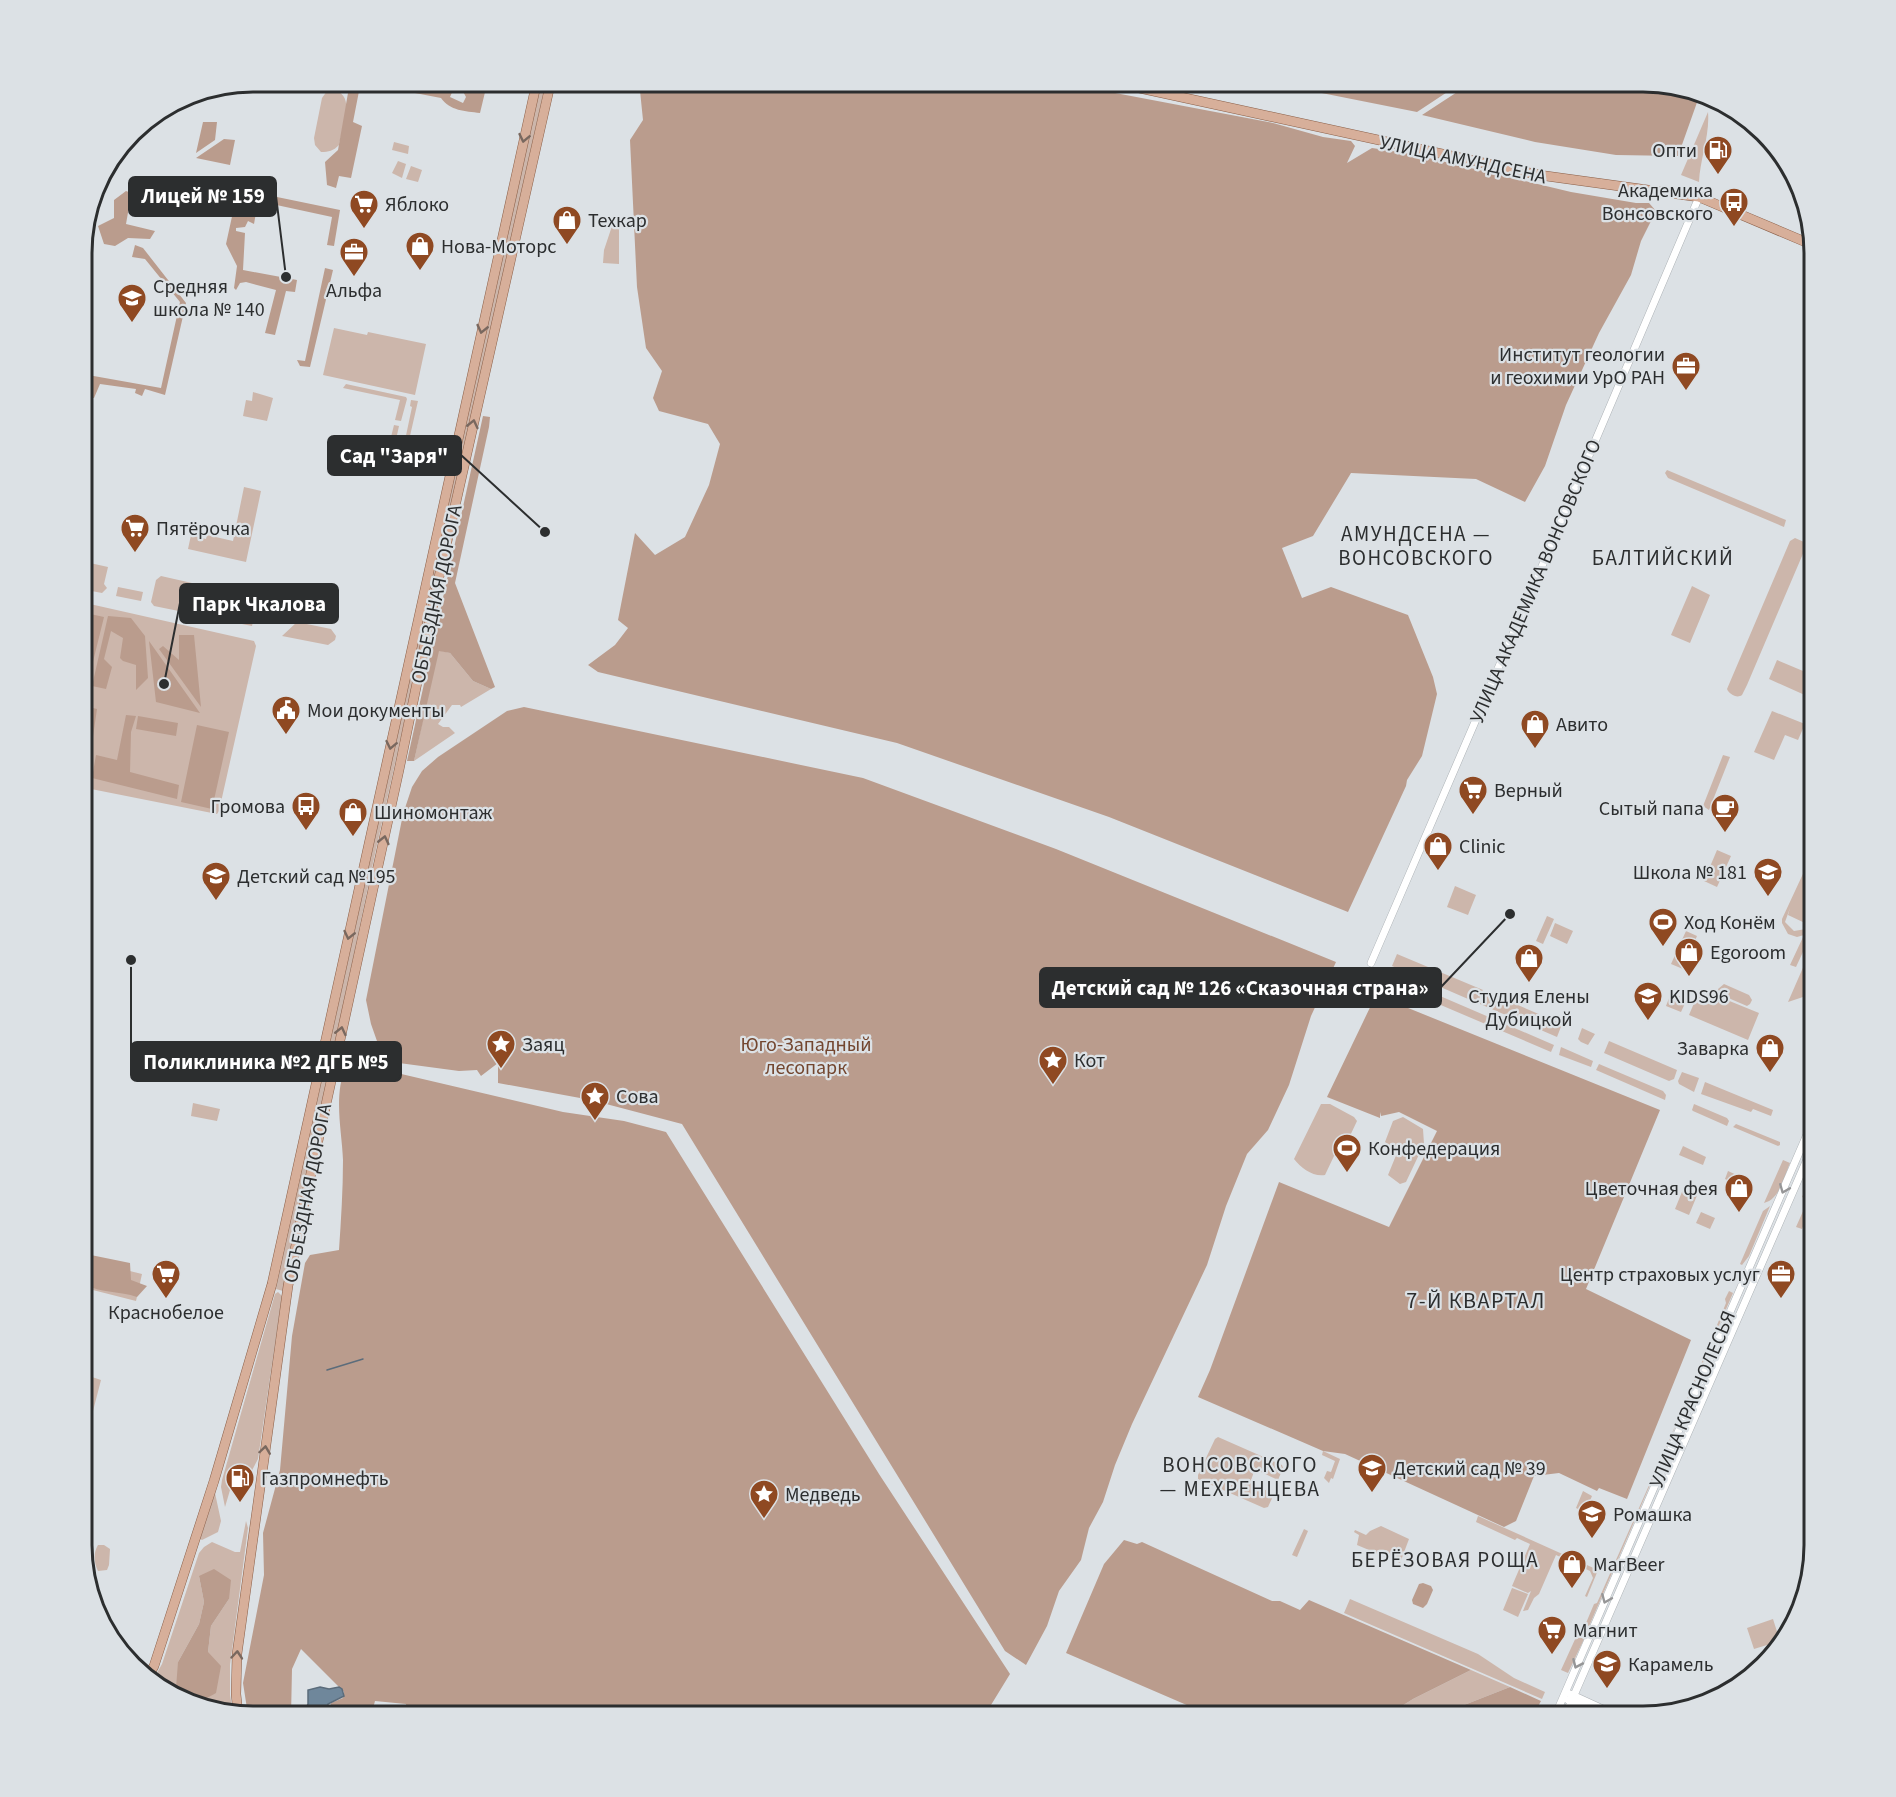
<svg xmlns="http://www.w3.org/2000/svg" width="1896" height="1797" font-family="'Source Sans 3',sans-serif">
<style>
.green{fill:#ccb6ab;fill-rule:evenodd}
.forest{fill:#ba9c8d}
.water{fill:#6f879b;stroke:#5b6c7b;stroke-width:1.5}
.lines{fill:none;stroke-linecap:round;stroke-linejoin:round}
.stream{stroke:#5b6c7b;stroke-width:1.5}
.minor-casing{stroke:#adb2b6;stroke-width:8}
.major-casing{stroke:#8a5f48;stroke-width:10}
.minor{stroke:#fff;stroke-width:7}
.major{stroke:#d7af9a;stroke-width:9}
.oneway{stroke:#79685f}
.oneway2{stroke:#969697}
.labels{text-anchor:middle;stroke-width:4.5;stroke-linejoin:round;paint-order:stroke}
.poi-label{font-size:20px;fill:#2c2e2f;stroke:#dce1e5;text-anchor:start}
.street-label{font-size:20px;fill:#2c2e2f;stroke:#dce1e5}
.park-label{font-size:20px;fill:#73462f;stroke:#dce1e5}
.neighbourhood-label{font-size:21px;letter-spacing:1.5px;fill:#2c2e2f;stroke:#dce1e5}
.quarter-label{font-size:22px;letter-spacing:1.5px;fill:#2c2e2f;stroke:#dce1e5}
.rim{fill:none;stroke:#2c2e2f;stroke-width:3}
.leader{fill:none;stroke:#2c2e2f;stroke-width:2}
.callout-dot{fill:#2c2e2f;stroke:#dce1e5;stroke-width:2}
.callout{fill:#2c2e2f;stroke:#2c2e2f;stroke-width:2}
.callout-label{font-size:21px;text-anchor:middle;font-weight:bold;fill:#fff}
</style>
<rect width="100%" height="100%" fill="#dce1e5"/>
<path class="green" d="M541 81H546L373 863 283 1291 276 1289Z
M331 90C358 92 342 128 339 145 333 151 329 152 321 152L315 145 314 138 322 98 327 91Z
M1708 112C1710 135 1700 159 1699 182L1681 175Z
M394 142 409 146 408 154 392 150Z
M398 161 406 164 402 178 392 173Z
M411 166 422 170 418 182 406 179Z
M616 224 619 227V264L603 263 604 250 612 226Z
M334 328 367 335 368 332 426 344 415 395 323 375Z
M346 384 406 397 407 399 401 421 395 420 400 400 343 388Z
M253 392 273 398 267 421 243 416 246 400 252 401Z
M411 400 418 401 407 449 401 453 390 452 388 449 394 425 399 426 395 444 403 446 404 445 412 407 410 406Z
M1667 470 1786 520 1784 527 1668 478 1665 473Z
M244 487 261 491 246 562 188 549 191 535 206 539 207 535 233 541Z
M1795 538 1804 542 1805 549 1747 685 1742 695C1737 699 1729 694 1727 689L1790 541Z
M81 561 108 567 104 584 107 588 102 593 81 589Z
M161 576 258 598 252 626 242 624 244 614 240 611 229 609 226 612 223 620 154 606 151 602 156 580Z
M1692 586 1710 595 1690 643 1671 635Z
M118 587 143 592 141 601 116 596Z
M81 602 254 641 256 646 219 811 217 814 81 787Z
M297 622 331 629 336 636 335 640 328 645 282 636Z
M438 650 450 653 473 681 491 689 461 707 460 705H452L438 724 443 727H449L455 733 414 761Z
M1777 660 1815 676 1807 696 1769 679Z
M1772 711 1805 724 1798 740 1785 735 1774 760 1754 752Z
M1723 755 1730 757 1709 810 1703 806Z
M1717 850 1731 856 1717 887 1704 881Z
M1808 863 1811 865 1810 868 1815 867V871L1806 876 1804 880 1815 885V909L1807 924 1788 915 1790 908 1785 922 1794 931 1806 929 1815 912V926L1796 967 1790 965 1804 935 1797 937 1788 934 1782 923V919Z
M1455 886 1476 895 1468 915 1447 907Z
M1547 916 1554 919 1543 944 1536 941Z
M1555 923 1573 931 1567 944 1550 936Z
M1686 931 1697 936 1683 969 1671 964Z
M1815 940V1000L1805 1003 1803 997 1788 1002Z
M1397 954 1483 990 1479 999 1475 1002 1392 966Z
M1724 984 1749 995 1752 1000 1750 1004 1747 1006 1719 994 1718 989Z
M1700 989 1759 1013 1748 1040 1689 1015Z
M1485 991 1562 1024 1557 1037 1480 1004Z
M1424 993 1440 996 1554 1045 1551 1052 1422 997Z
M1671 993 1687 999 1681 1012 1666 1006Z
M1582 1028 1595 1034 1588 1045 1581 1042 1578 1039Z
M1609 1041 1677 1070 1674 1079 1669 1081 1604 1053Z
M1561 1047 1593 1061 1591 1067 1559 1055Z
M1599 1064 1663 1091 1666 1095 1665 1100 1596 1070Z
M1682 1072 1699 1078 1694 1092 1679 1084 1678 1081Z
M1705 1082 1773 1110 1771 1116 1753 1109 1751 1112 1701 1094Z
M193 1103 220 1109 217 1121 191 1116Z
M1321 1104H1330L1354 1117 1357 1121 1340 1157 1334 1156 1325 1175C1313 1177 1301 1168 1294 1159Z
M1694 1104 1727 1118 1729 1121 1727 1126 1693 1111 1692 1110Z
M1403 1117 1423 1129 1424 1144 1406 1182 1400 1184 1388 1175 1397 1153 1385 1142 1393 1121Z
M1736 1124 1780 1142V1145L1778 1146 1733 1127Z
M1683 1146 1706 1157 1703 1165 1679 1155Z
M1783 1160 1790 1163C1784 1177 1780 1199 1764 1203Z
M1728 1171 1752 1182 1749 1190 1725 1179Z
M1812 1175 1815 1181V1229L1804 1224 1802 1229 1796 1227 1808 1200 1802 1197Z
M1684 1187 1698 1193 1689 1215 1675 1209Z
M1770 1206 1749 1256 1742 1265 1740 1264 1763 1211Z
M1701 1212 1715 1218 1710 1229 1696 1223Z
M81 1259 142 1274 136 1301 81 1287Z
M1729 1291 1733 1293 1587 1631 1586 1623 1594 1604 1597 1603 1684 1406 1726 1303 1725 1299Z
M278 1292 282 1296 258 1459 248 1478 233 1480 225 1507 221 1487 222 1480 275 1294Z
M86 1375 101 1380 93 1411 81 1407V1390Z
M1218 1437 1282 1465 1283 1468 1278 1480 1255 1469 1250 1483 1274 1494 1268 1507 1264 1508 1198 1479V1475L1215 1439Z
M1323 1451 1340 1459 1333 1479 1331 1478 1329 1483 1324 1478 1327 1471 1331 1472 1335 1461 1322 1455Z
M1583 1491 1592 1496 1585 1512 1576 1508Z
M215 1493 221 1521 218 1532 202 1540 200 1539Z
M1478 1516 1598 1570 1587 1597 1585 1596 1593 1578 1590 1571 1556 1555 1539 1594 1534 1598 1528 1610 1523 1611 1531 1591 1528 1593 1512 1586 1530 1544 1517 1538 1515 1540 1476 1522Z
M246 1521 248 1528 230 1665V1695L233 1712 187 1703 153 1680 162 1664 199 1553 204 1547 212 1542 235 1552H240ZM199 1576 229 1599 211 1626 208 1652 178 1662 199 1624 204 1602Z
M1381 1526 1409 1539 1400 1563 1357 1545 1359 1535 1354 1532 1355 1530 1366 1535 1370 1531Z
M1304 1529 1308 1531 1297 1557 1292 1555Z
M98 1545H104L110 1549 109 1565 107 1570 98 1571C94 1563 93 1553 98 1545Z
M1512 1588 1528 1594 1518 1617 1503 1610Z
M1350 1599 1478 1654 1514 1678 1545 1692 1542 1699 1344 1613Z
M1773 1619 1780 1641 1754 1649 1747 1628Z
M1582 1624 1585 1637 1568 1673 1561 1670Z
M1471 1670 1510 1687 1436 1716H1386L1413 1699Z"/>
<path class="forest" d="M393 81H457L450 97 463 103 466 97 460 86 471 85 486 88 480 113C465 111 450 111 441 98L394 89Z
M639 81H1052L1273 123 1323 137 1351 141 1355 146 1347 163 1372 148 1412 154 1571 192 1636 203H1649L1656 211 1641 241 1631 275 1599 333 1566 405 1545 466 1525 502 1476 479 1351 473 1313 536 1282 548 1302 598 1331 587 1408 615 1433 677 1437 694 1422 756 1407 780 1406 786 1348 912 1109 817 897 743 598 672 588 665 615 645 628 628 618 620 635 533 655 555 685 537 709 485 720 444 708 424 659 411 653 398 662 371 646 348 637 287 630 140 643 120Z
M1261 81H1464L1417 112Z
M1474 81H1654L1700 94 1678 156 1616 155 1535 142 1422 115Z
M335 82 360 86 353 122 362 126 351 178 339 176 336 188 327 185 325 162 338 150 348 93 334 87Z
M203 122H217L215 140 196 153Z
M224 139 235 140 230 165 196 158Z
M156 177 163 181 161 190 148 201H130L126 224 155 231 150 239 128 238 115 246 104 244 98 226 114 218V200L126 191 134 194 150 191Z
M238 189 340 210 334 246 327 245 332 217 258 201 254 224 248 221 245 227 236 228V231L245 233 243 270 297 280 295 292 286 291 275 335 265 333 276 290 246 282 240 283 236 290 234 288 237 266 226 244Z
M135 245 143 248 186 303 165 395 145 389 142 396 135 393 136 389 100 384 94 398 81 397V383H85L88 375 161 388 180 302 145 259 132 257Z
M325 268 333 270 310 367 300 366 297 360 305 361Z
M483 416 490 417 489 427 455 583 495 687 491 689 473 681 450 653 439 651 414 761H407Z
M81 612 104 617 87 686 81 684Z
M108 616 131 618 145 636 148 678 136 690V665L123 661 120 658 123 638 111 631 104 659 112 667 106 689 92 686Z
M179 635H194L201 707 159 649 163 646 179 660Z
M149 641 200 713 156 702Z
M81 705 97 709 87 778 81 777Z
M524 707 863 778 1056 849 1336 962 1311 1016 1289 1085 1268 1130 1247 1154 1226 1206 1207 1265 1132 1424 1115 1465 1103 1502 1089 1528 1081 1560 1059 1591 1047 1626 1026 1665 1005 1651 682 1124 591 1100 498 1083V1063L481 1076 477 1070 459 1071 384 1061 371 1024 366 1000 403 814 412 787 422 771 438 757 507 711Z
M126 715 136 716 131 732 130 772 179 785 177 799 92 778 96 755 117 760Z
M138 716 178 723 176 736 136 729Z
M197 725 229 732 212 809 181 802Z
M1376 995 1660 1110 1586 1289 1691 1340 1627 1499 1599 1488 1597 1491 1559 1473 1534 1476 1516 1521 1504 1527 1345 1454 1323 1451 1198 1397 1210 1370 1279 1182 1389 1227 1437 1131 1399 1112 1381 1116 1380 1112V1118L1327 1097Z
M346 1067 380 1069 563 1112 624 1121 666 1132 879 1474 1010 1674 991 1705 1006 1716H407L406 1704 375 1701 371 1716H329L331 1703 343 1698 344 1692 301 1649 292 1669 291 1716 248 1715 243 1683 264 1575 263 1533 280 1470 292 1336 305 1263 310 1255 339 1250C341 1220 343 1190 343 1160 342 1131 333 1095 346 1067Z
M81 1253 130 1263 131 1280 147 1286 137 1297C120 1291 101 1293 86 1285L81 1286Z
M1124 1540 1137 1544 1142 1542 1272 1601H1280L1300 1610 1309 1600 1471 1670 1413 1699 1386 1716H1186L1189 1706 1066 1653 1104 1564Z
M214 1569 231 1580 229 1599 211 1626 208 1652 221 1666 216 1693C196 1705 193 1702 176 1688L178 1662 199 1624 204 1602 199 1576Z
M1423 1583 1431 1586 1433 1590 1427 1604 1423 1608 1413 1604 1412 1600 1419 1584Z
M1510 1687 1541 1701 1533 1716H1436Z"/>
<path class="water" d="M320 1687 329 1689 339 1687 342 1689 344 1696 328 1704 327 1716H305L304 1712 308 1704V1690Z"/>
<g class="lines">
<path class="stream" d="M327 1370 363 1359"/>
<g class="minor-casing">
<path id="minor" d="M1371 963 1525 606 1699 197
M1570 1694 1618 1716
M1568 1700 1604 1716
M1555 1716 1815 1116
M1565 1716 1815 1141"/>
</g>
<g class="major-casing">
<path id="major" d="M1107 81 1539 175 1699 197 1815 246
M148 1677 154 1666 214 1481 272 1284 537 81
M238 1713 236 1694 237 1654 288 1286 301 1219 399 770 437 586 551 81"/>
</g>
<use href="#minor" class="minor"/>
<use href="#major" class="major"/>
</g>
<defs><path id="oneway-chevron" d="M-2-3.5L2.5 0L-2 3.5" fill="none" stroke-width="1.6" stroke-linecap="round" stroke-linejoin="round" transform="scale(1.5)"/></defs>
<g class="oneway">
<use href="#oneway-chevron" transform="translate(524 138) rotate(102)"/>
<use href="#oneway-chevron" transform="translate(482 329) rotate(103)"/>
<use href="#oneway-chevron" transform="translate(473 424) rotate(-77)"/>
<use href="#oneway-chevron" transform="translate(391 745) rotate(102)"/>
<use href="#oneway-chevron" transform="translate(384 840) rotate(-77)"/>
<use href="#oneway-chevron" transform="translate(349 935) rotate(103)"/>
<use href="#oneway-chevron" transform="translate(341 1031) rotate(-77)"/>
<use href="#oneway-chevron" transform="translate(265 1450) rotate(-82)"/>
<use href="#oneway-chevron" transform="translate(237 1655) rotate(-85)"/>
</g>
<g class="oneway2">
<use href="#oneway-chevron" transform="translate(1784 1189) rotate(112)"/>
<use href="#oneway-chevron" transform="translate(1606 1599) rotate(113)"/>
<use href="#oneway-chevron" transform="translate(1577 1664) rotate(114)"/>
</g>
<defs>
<g id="fuel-pin" transform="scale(1.5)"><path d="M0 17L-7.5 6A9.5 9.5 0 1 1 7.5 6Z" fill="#8f4922" stroke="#dce1e5"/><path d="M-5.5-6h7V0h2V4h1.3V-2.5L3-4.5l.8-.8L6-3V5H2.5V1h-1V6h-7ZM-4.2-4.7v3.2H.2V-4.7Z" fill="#fff"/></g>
<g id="bus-pin" transform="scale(1.5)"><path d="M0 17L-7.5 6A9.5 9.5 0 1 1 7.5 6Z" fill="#8f4922" stroke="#dce1e5"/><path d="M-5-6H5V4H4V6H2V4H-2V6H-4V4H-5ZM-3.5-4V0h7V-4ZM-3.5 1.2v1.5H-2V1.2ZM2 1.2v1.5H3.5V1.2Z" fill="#fff"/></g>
<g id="supermarket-pin" transform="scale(1.5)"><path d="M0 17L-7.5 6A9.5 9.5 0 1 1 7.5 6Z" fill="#8f4922" stroke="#dce1e5"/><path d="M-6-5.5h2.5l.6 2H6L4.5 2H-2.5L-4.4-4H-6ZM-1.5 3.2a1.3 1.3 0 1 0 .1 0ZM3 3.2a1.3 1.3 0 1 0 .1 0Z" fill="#fff"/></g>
<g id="shop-pin" transform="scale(1.5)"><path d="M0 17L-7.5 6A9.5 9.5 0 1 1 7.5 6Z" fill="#8f4922" stroke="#dce1e5"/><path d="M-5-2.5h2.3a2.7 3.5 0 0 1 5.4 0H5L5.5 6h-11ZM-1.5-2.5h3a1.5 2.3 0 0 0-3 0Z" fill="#fff"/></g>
<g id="office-pin" transform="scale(1.5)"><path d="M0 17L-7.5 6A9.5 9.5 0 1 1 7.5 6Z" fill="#8f4922" stroke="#dce1e5"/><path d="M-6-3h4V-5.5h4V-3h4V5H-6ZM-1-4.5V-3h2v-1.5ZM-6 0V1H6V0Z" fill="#fff"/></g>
<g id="school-pin" transform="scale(1.5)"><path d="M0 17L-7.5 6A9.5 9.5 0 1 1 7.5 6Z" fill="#8f4922" stroke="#dce1e5"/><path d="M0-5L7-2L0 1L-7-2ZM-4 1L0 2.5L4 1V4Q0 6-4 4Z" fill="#fff"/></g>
<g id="civic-pin" transform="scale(1.5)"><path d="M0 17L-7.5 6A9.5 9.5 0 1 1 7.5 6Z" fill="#8f4922" stroke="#dce1e5"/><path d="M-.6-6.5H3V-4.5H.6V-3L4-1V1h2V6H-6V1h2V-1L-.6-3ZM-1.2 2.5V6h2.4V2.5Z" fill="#fff"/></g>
<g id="cafe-pin" transform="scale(1.5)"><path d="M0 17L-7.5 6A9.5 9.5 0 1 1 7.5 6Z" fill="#8f4922" stroke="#dce1e5"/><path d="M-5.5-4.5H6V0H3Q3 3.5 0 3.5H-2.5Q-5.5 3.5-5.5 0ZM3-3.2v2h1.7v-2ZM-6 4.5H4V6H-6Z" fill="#fff"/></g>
<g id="stadium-pin" transform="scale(1.5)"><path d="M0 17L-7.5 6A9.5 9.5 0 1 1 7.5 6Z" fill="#8f4922" stroke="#dce1e5"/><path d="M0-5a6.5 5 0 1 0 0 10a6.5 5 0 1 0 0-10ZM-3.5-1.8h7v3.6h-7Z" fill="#fff"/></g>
<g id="sight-pin" transform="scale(1.5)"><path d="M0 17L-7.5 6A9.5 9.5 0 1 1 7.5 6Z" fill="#8f4922" stroke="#dce1e5"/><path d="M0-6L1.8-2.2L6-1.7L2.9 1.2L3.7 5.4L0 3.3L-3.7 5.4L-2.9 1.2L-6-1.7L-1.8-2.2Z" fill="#fff"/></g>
</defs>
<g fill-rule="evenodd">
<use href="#fuel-pin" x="1718" y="150"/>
<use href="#bus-pin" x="1734" y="202"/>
<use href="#supermarket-pin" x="364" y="204"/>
<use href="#shop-pin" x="567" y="220"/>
<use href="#shop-pin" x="420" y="246"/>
<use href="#office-pin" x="354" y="252"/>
<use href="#school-pin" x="132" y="298"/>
<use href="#office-pin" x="1686" y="366"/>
<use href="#supermarket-pin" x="135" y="528"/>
<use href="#civic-pin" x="286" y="710"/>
<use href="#shop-pin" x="1535" y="724"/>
<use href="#supermarket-pin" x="1473" y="790"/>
<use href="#bus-pin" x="306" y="806"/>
<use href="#cafe-pin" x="1725" y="808"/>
<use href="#shop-pin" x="353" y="812"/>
<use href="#shop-pin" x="1438" y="846"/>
<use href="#school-pin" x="1768" y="872"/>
<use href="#school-pin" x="216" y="876"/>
<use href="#stadium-pin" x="1663" y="922"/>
<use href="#shop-pin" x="1689" y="952"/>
<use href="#shop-pin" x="1529" y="958"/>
<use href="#school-pin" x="1648" y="996"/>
<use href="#sight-pin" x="501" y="1044"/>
<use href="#shop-pin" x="1770" y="1048"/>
<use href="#sight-pin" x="1053" y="1060"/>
<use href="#sight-pin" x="595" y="1096"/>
<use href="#stadium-pin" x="1347" y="1148"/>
<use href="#shop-pin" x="1739" y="1188"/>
<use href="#supermarket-pin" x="166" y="1274"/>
<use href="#office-pin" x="1781" y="1274"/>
<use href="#school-pin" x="1372" y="1468"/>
<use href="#fuel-pin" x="240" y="1478"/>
<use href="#sight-pin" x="764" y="1494"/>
<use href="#school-pin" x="1592" y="1514"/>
<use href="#shop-pin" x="1572" y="1564"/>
<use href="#supermarket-pin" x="1552" y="1630"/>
<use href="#school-pin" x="1607" y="1664"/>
</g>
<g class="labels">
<g class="poi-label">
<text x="1697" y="157" text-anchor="end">Опти</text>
<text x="1713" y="197" text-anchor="end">Академика<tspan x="1713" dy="23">Вонсовского</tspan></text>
<text x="385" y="211">Яблоко</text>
<text x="588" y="227">Техкар</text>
<text x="441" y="253">Нова-Моторс</text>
<text x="153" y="293">Средняя<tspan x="153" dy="23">школа № 140</tspan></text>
<text x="354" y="297" text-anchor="middle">Альфа</text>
<text x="1665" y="361" text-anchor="end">Институт геологии<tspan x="1665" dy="23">и геохимии УрО РАН</tspan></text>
<text x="156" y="535">Пятёрочка</text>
<text x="307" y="717">Мои документы</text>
<text x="1556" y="731">Авито</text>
<text x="1494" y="797">Верный</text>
<text x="285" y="813" text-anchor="end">Громова</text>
<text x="1704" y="815" text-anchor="end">Сытый папа</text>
<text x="374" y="819">Шиномонтаж</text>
<text x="1459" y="853">Clinic</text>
<text x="1747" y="879" text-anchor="end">Школа № 181</text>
<text x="237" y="883">Детский сад №195</text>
<text x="1684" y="929">Ход Конём</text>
<text x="1710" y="959">Egoroom</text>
<text x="1529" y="1003" text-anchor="middle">Студия Елены<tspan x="1529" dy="23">Дубицкой</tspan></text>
<text x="1669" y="1003">KIDS96</text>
<text x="522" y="1051">Заяц</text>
<text x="1749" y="1055" text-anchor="end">Заварка</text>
<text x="1074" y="1067">Кот</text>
<text x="616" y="1103">Сова</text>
<text x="1368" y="1155">Конфедерация</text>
<text x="1718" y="1195" text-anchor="end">Цветочная фея</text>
<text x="1760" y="1281" text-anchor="end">Центр страховых услуг</text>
<text x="166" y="1319" text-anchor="middle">Краснобелое</text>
<text x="1393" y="1475">Детский сад № 39</text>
<text x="261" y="1485">Газпромнефть</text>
<text x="785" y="1501">Медведь</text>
<text x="1613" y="1521">Ромашка</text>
<text x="1593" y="1571">МагBeer</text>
<text x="1573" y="1637">Магнит</text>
<text x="1628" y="1671">Карамель</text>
</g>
<g class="street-label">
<text transform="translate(1463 159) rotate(12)" y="7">УЛИЦА АМУНДСЕНА</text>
<text transform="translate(1535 581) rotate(-67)" y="7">УЛИЦА АКАДЕМИКА ВОНСОВСКОГО</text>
<text transform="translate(436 594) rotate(-78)" y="7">ОБЪЕЗДНАЯ ДОРОГА</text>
<text transform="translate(307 1193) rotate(-79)" y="7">ОБЪЕЗДНАЯ ДОРОГА</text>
<text transform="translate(1692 1399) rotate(-67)" y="7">УЛИЦА КРАСНОЛЕСЬЯ</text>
</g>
<g class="park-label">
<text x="806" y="1051">Юго-Западный<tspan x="806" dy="23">лесопарк</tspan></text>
</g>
<g class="neighbourhood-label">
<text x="1416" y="541">АМУНДСЕНА —<tspan x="1416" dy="24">ВОНСОВСКОГО</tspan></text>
<text x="1663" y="565">БАЛТИЙСКИЙ</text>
<text x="1240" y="1472">ВОНСОВСКОГО<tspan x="1240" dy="24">— МЕХРЕНЦЕВА</tspan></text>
<text x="1445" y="1567">БЕРЁЗОВАЯ РОЩА</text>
</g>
<g class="quarter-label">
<text x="1476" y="1308">7-Й КВАРТАЛ</text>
</g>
</g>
<path d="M0 0H1896V1797H0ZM253 92H1643A161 161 0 0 1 1804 253V1545A161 161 0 0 1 1643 1706H253A161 161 0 0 1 92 1545V253A161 161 0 0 1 253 92Z" fill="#dce1e5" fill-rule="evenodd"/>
<path class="rim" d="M253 92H1643A161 161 0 0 1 1804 253V1545A161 161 0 0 1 1643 1706H253A161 161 0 0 1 92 1545V253A161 161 0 0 1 253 92Z"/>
<path class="leader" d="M286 277L276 196M545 532L461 455M164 684L180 603M1510 914L1441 987M131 960L131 1062"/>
<g class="callout-dot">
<circle cx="286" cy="277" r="6"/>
<circle cx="545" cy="532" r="6"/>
<circle cx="164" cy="684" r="6"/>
<circle cx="1510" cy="914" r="6"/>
<circle cx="131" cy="960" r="6"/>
</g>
<g class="callout">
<rect x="129" y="177" width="147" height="39" rx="6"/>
<rect x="328" y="436" width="133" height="39" rx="6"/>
<rect x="180" y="584" width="158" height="39" rx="6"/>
<rect x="1040" y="968" width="401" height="39" rx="6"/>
<rect x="131" y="1042" width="270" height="39" rx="6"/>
</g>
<g class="callout-label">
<text x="203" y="203">Лицей № 159</text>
<text x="394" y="463">Сад "Заря"</text>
<text x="259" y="611">Парк Чкалова</text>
<text x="1240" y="995">Детский сад № 126 «Сказочная страна»</text>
<text x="266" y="1069">Поликлиника №2 ДГБ №5</text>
</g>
</svg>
